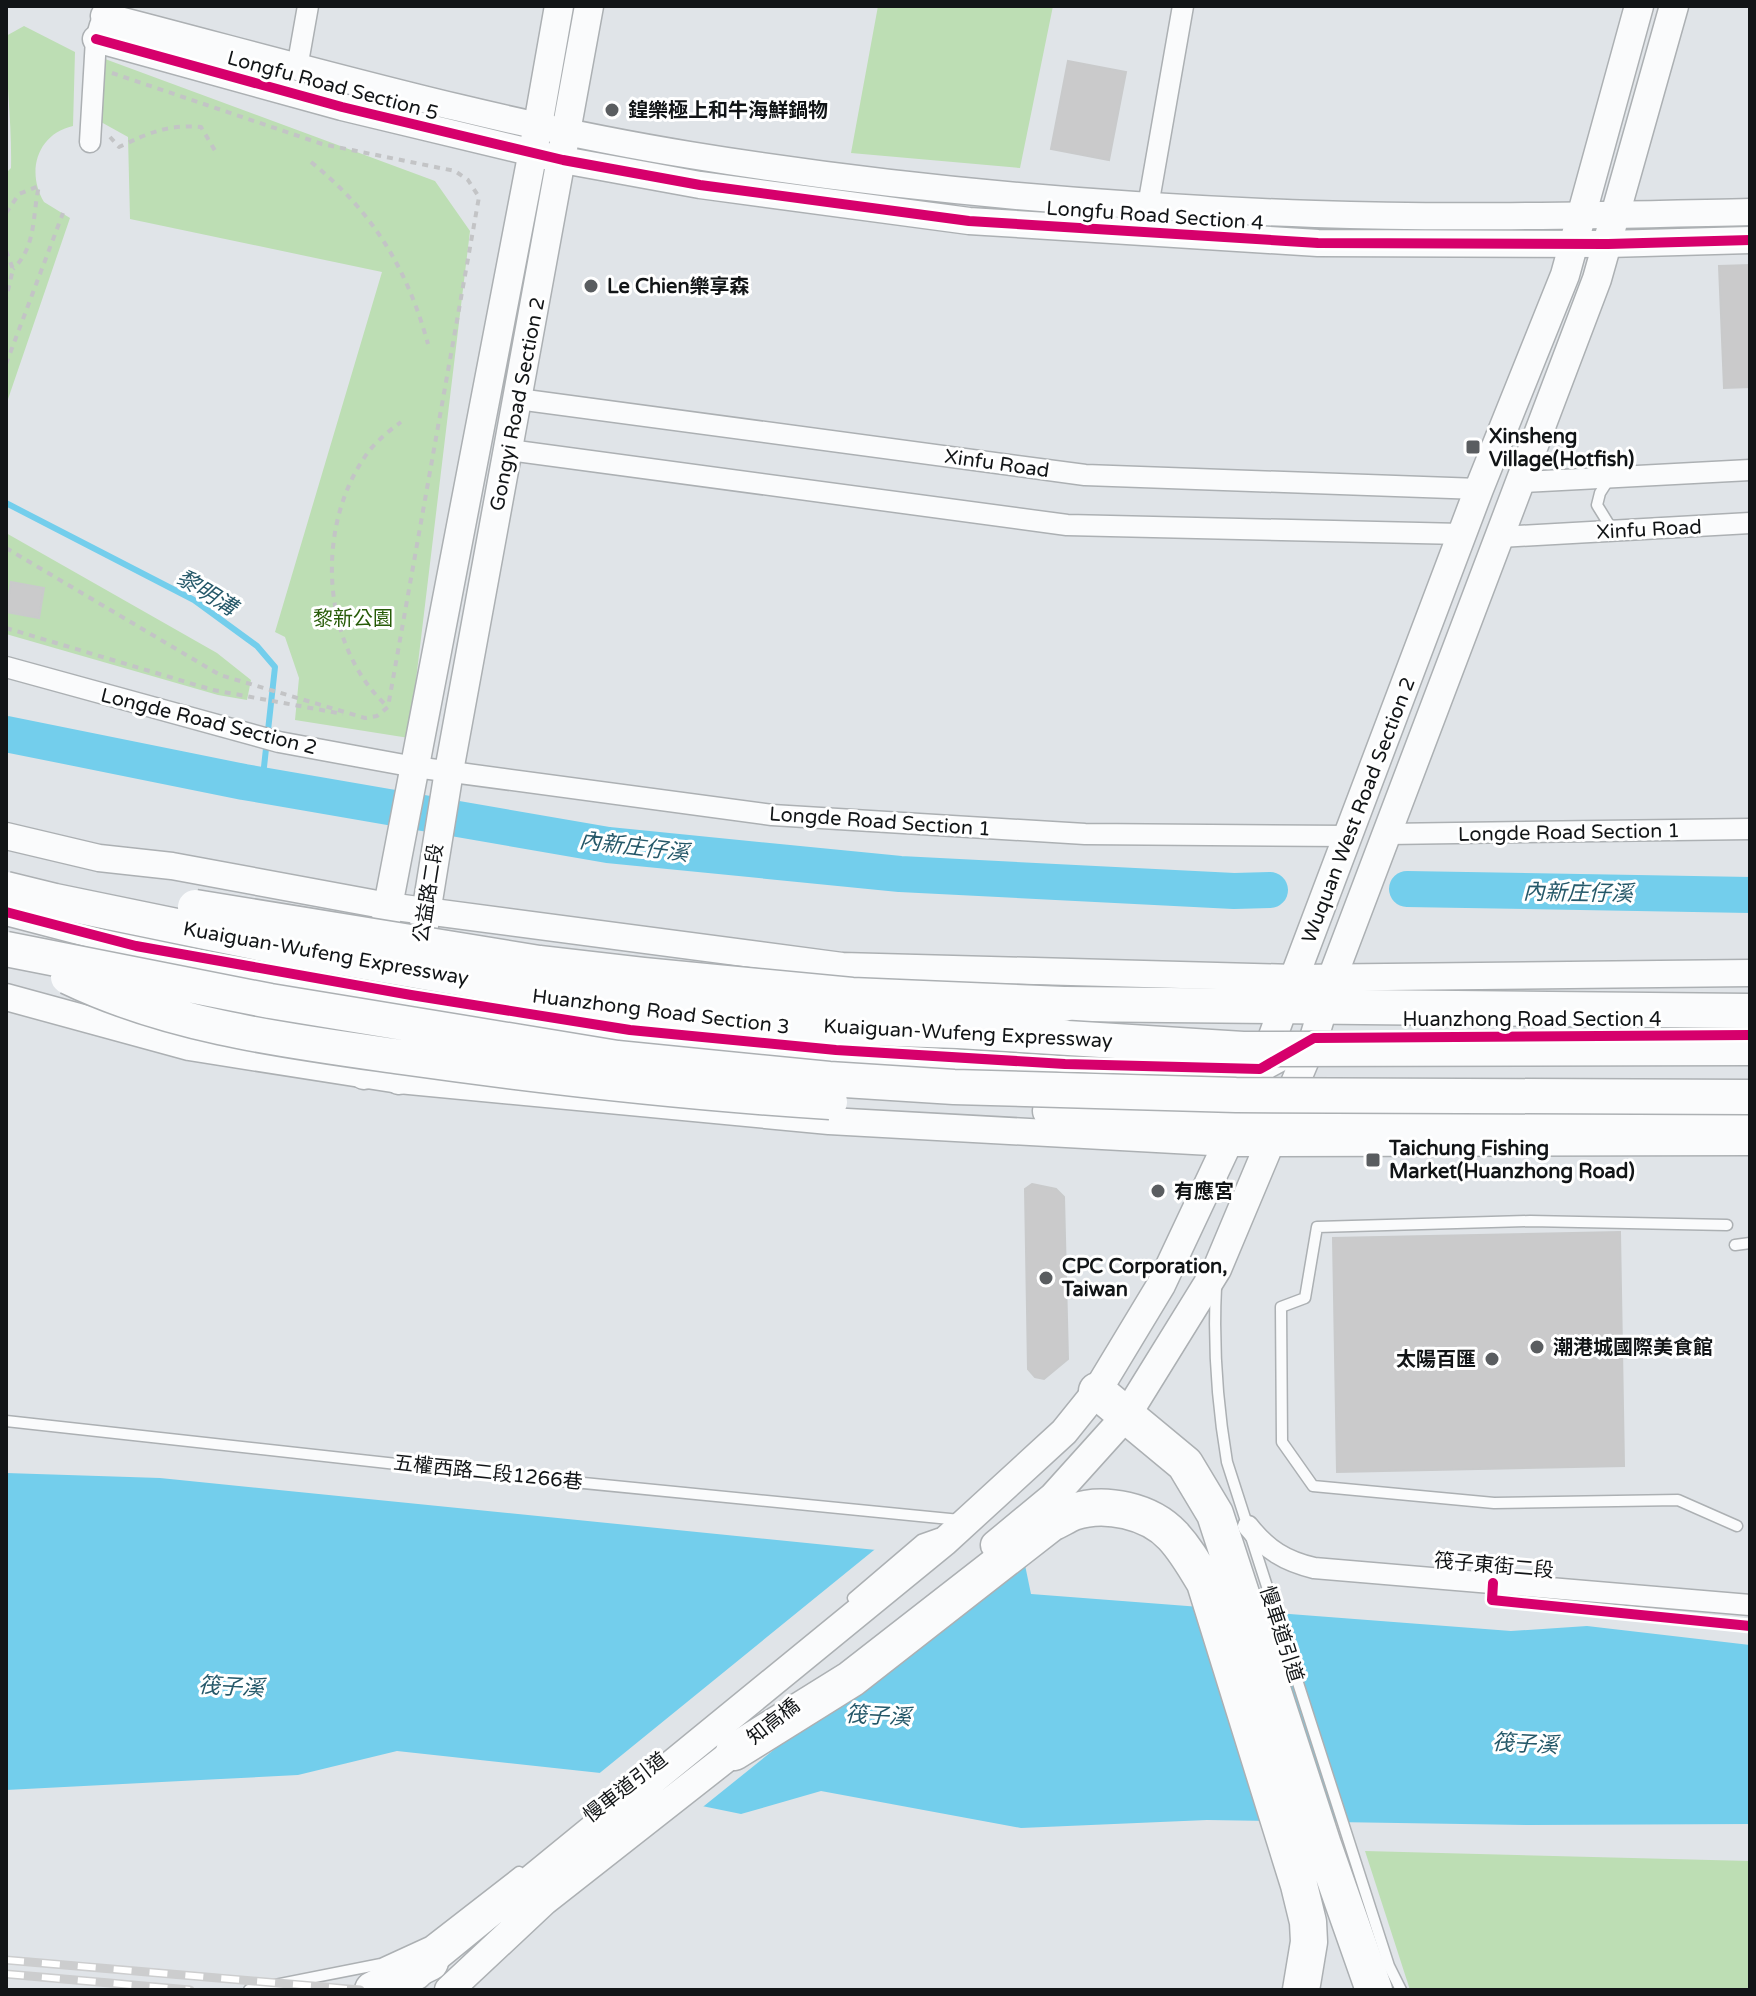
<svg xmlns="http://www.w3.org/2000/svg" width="1756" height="1996" font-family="'Varela Round','Noto Sans TC',sans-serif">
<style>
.green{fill:#bddeb4}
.water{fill:#73ceec}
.pier{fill:#e0e4e8}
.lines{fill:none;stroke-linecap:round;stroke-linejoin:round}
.stream{stroke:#73ceec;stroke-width:6}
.river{stroke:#73ceec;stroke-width:36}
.building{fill:#cacacb;stroke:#c9cacb;stroke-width:2}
.service-casing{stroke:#acb0b3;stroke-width:13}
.minor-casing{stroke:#acb0b3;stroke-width:23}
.tertiary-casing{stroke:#acb0b3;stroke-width:29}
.secondary-casing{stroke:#acb0b3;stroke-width:31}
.trunk-casing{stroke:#acb0b3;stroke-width:37}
.motorway-casing{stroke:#acb0b3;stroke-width:39}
.path{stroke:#c3c4c6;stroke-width:4;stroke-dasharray:6 6;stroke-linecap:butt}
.service{stroke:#fafbfc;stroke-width:10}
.minor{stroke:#fafbfc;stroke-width:20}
.tertiary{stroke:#fafbfc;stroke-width:26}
.secondary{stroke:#fafbfc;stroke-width:28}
.trunk{stroke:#fafbfc;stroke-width:34}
.motorway{stroke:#fafbfc;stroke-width:36}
.rail-casing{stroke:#cccdce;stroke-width:9}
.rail{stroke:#fff;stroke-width:6;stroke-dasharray:18;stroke-linecap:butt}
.trunk-bridge-casing{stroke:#acb0b3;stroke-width:37;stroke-linecap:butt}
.trunk-bridge{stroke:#fafbfc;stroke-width:34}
.cycleway-casing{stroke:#fff;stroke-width:15}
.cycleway{stroke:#d6006c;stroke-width:10}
.poi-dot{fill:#5a5d60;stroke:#fff;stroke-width:3}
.labels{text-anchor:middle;stroke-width:6;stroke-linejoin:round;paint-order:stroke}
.street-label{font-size:20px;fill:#121517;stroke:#fff}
.poi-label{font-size:20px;font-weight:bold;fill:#121517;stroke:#fff;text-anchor:start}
.park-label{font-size:20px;fill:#275b08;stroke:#fff}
.water-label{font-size:22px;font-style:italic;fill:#255869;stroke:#fff}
</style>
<rect width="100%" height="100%" fill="#e0e4e8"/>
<path class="green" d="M878 6H1053L1020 168 851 153Z
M24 26 75 52 73 126C37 134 26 172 44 202L70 218 6 405V173L11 168C12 124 6 81 6 36Z
M105 59 435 181 470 231 409 738 295 720 299 678 285 637 275 632 382 272 130 219 128 137 101 122Z
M6 533 217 653 251 680 247 700 218 695 6 634Z
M1365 1851 1750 1861V1990H1410Z"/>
<path class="water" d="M6 1473 160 1478 1025 1565 1031 1594 1511 1631 1587 1626 1750 1645V1824L1530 1825 1207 1820 1021 1828 821 1791 741 1814 658 1797 619 1775 397 1751 298 1775 6 1790Z"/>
<path class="pier" d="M879 1546 1010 1560 699 1810 657 1800 618 1779 596 1776Z"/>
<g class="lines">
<path class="stream" d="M6 503 194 600 257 646 275 667 262 785"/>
<path class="river" d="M6 734 244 782 608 845 900 874 1234 891 1270 890
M1407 889 1750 895"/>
</g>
<path class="building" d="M1068 61 1126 72 1109 160 1051 149Z
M1750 265V387L1724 388 1719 266Z
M11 582 44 588 39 618 6 612Z
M1032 1184 1056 1189 1064 1197 1068 1359 1044 1379 1035 1377 1028 1369 1025 1189Z
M1620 1232 1624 1466 1337 1472 1333 1238Z"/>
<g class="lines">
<g class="service-casing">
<path id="service" d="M1609 479 1600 493 1597 505 1613 531
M1727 1225 1530 1221 1317 1227 1305 1298 1281 1307 1282 1442 1313 1486 1494 1503 1678 1500 1737 1526
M1735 1245 1750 1243
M1216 1287C1213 1347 1217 1403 1227 1462L1389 1966 1401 1990
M6 1421 451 1470 960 1520
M853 1598 921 1540 938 1534
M249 1990 381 1964 429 1942 519 1872"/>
</g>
<g class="minor-casing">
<path id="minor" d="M297 68 308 6
M90 142 96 39 100 25
M1148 206 1183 6
M518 399 1085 475 1479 489
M509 450 1067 525 1462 534
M1522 482 1750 470
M1500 537 1750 523
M6 667 279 742 415 767 772 815 1085 834 1348 836
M1387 834 1750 829
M1248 1526C1267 1550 1285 1561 1314 1568L1750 1605"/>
</g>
<g class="tertiary-casing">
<path id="tertiary" d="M104 16C298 66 492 123 690 155 897 189 1105 207 1315 214 1460 219 1605 215 1750 212
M96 39 342 107 563 160 700 185 969 221 1318 243 1608 244 1750 240
M6 836 99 858 172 866 388 906 842 966 1294 978 1750 973
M6 912 136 946 411 995 630 1030 836 1050 1065 1064 1260 1069 1280 1058
M6 997 189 1047 399 1080 829 1121 1229 1143 1750 1142"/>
</g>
<g class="secondary-casing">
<path id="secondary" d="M364 1075 388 906 538 125 559 6
M399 1080 449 771 589 6
M995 1545 1053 1497 1126 1416 1217 1269 1314 1038 1332 978 1597 279 1674 6
M417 1975 430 1962 944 1542 1064 1432 1097 1391 1161 1285 1256 1083 1294 978 1479 489 1565 275 1639 6
M449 1990 544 1901 749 1740"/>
</g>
<g class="trunk-casing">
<path id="trunk" d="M1064 1004 1750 1011
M1050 1111 1239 1119 1750 1122"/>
</g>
<g class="motorway-casing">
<path id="motorway" d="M1097 1391 1185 1464 1215 1514 1323 1845 1374 1990
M734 1752 851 1679 1051 1523C1058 1520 1066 1515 1073 1512 1105 1501 1150 1511 1173 1536 1186 1550 1195 1566 1205 1583L1299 1885 1308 1922 1309 1942 1301 1990
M373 1990 430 1962"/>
</g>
<path class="path" d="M112 73 322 144 455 171 468 180 479 197 388 707
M110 137 119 147C148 133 169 124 201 127L217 154
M311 162C373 212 407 268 428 344
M6 213 19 194 39 186C32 215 37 246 13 269
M6 251 13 269 6 299
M6 364 63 213
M6 548 220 675 365 718 377 716 388 707C320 646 314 524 369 451 378 440 390 430 401 422
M6 628 213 690 343 714"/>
<use href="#service" class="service"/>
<use href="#minor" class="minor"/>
<use href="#tertiary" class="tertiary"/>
<use href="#secondary" class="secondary"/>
<use href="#trunk" class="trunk"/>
<use href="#motorway" class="motorway"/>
<g class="rail-casing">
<path id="rail" d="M6 1960 360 1990
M6 1974 190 1990"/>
</g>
<use href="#rail" class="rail"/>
<g class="trunk-bridge-casing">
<path id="trunk-bridge" d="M6 889 55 901 283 948 634 1008 838 1027 958 1031 1243 1049 1750 1048
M195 907 539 963 643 975 852 995 1064 1004
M6 949 270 1001 617 1058 829 1079 954 1087 1236 1095 1750 1097
M68 977C172 1027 289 1041 402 1057 544 1077 687 1093 830 1102"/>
</g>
<use href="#trunk-bridge" class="trunk-bridge"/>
<g class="cycleway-casing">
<path id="cycleway" d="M96 39 342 107 563 160 700 185 969 221 1318 243 1608 244 1750 240
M6 912 136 946 411 995 630 1030 836 1050 1065 1064 1260 1069 1314 1038 1750 1035
M1493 1583 1492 1600 1750 1626"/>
</g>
<use href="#cycleway" class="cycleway"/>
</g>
<g class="poi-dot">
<circle cx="612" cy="110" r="8"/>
<circle cx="591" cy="286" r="8"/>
<rect x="1465" y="439" width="16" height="16" rx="4"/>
<rect x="1365" y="1152" width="16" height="16" rx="4"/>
<circle cx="1158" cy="1191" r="8"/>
<circle cx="1046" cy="1278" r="8"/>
<circle cx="1537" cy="1347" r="8"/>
<circle cx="1492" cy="1359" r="8"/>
</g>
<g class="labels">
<g class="street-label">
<text transform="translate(333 85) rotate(15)" y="7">Longfu Road Section 5</text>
<text transform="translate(1155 215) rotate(4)" y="7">Longfu Road Section 4</text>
<text transform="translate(517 404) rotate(-79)" y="7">Gongyi Road Section 2</text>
<text transform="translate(997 463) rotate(8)" y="7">Xinfu Road</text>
<text transform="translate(1649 529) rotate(-3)" y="7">Xinfu Road</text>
<text transform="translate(209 721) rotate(14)" y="7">Longde Road Section 2</text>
<text transform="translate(1358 810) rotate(-69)" y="7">Wuquan West Road Section 2</text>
<text transform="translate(880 821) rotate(4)" y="7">Longde Road Section 1</text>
<text transform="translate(1569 832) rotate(-1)" y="7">Longde Road Section 1</text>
<text transform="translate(428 893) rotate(-81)" y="7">公益路二段</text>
<text transform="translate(326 953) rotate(10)" y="7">Kuaiguan-Wufeng Expressway</text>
<text transform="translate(661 1011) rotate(7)" y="7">Huanzhong Road Section 3</text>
<text x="1532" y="1026">Huanzhong Road Section 4</text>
<text transform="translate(968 1033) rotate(3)" y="7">Kuaiguan-Wufeng Expressway</text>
<text transform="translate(488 1472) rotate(6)" y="7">五權西路二段1266巷</text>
<text transform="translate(1494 1565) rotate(5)" y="7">筏子東街二段</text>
<text transform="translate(1282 1634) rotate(72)" y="7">慢車道引道</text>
<text transform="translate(773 1721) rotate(-38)" y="7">知高橋</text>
<text transform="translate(625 1787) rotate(-38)" y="7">慢車道引道</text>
</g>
<g class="poi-label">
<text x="628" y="117">鍠樂極上和牛海鮮鍋物</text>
<text x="607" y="293">Le Chien樂享森</text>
<text x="1489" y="443">Xinsheng<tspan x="1489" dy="23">Village(Hotfish)</tspan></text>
<text x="1389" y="1155">Taichung Fishing<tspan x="1389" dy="23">Market(Huanzhong Road)</tspan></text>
<text x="1174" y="1198">有應宮</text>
<text x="1062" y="1273">CPC Corporation,<tspan x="1062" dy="23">Taiwan</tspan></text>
<text x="1553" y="1354">潮港城國際美食館</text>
<text x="1476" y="1366" text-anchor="end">太陽百匯</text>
</g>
<g class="park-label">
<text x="353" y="625">黎新公園</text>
</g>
<g class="water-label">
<text transform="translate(207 592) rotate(32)" y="8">黎明溝</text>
<text transform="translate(634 846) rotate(7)" y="8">內新庄仔溪</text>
<text transform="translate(1578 892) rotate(1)" y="8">內新庄仔溪</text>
<text transform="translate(231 1686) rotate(3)" y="8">筏子溪</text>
<text transform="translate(878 1715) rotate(3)" y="8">筏子溪</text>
<text transform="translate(1525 1743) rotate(3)" y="8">筏子溪</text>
</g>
</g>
<rect width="1756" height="1996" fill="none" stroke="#121517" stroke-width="16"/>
</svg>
